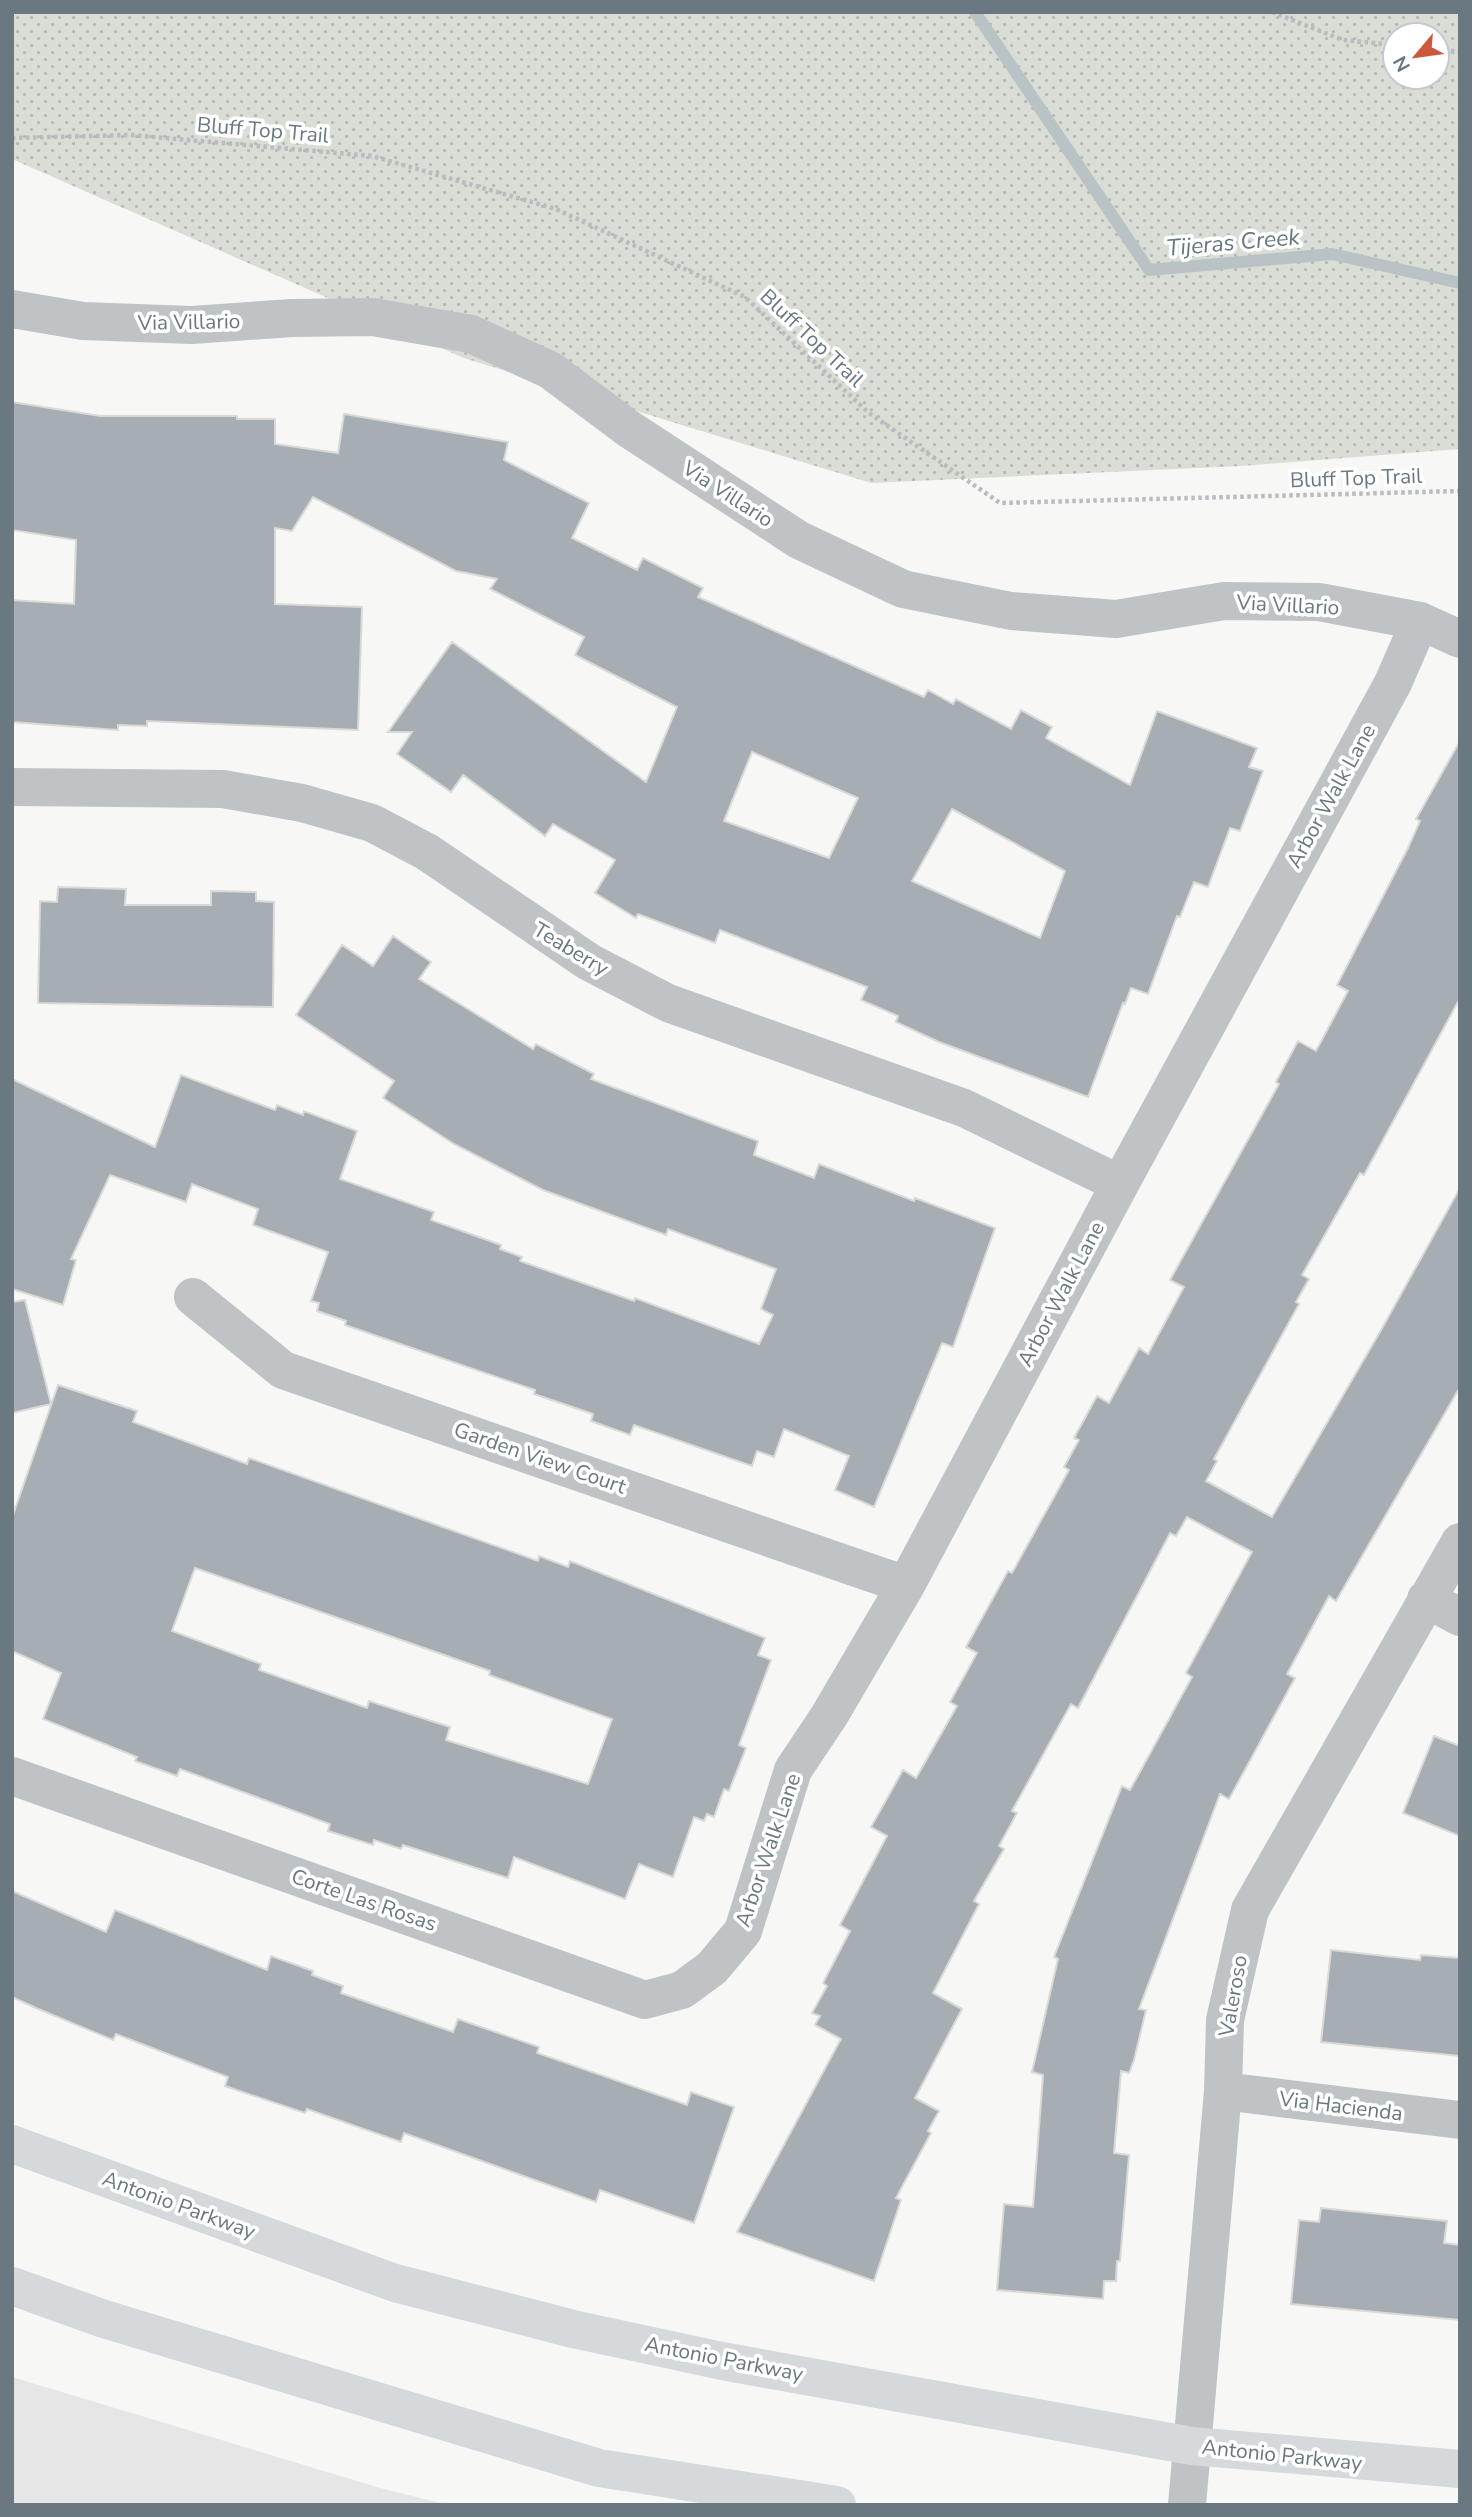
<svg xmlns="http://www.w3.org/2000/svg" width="1472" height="2517" font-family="'Nunito Sans',sans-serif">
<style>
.built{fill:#e5e6e5}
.grass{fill:url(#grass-dots);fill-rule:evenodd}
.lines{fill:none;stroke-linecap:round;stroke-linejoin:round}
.stream{stroke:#b9c3c6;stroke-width:12}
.building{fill:#a7aeb3;stroke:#d9d9d7;stroke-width:2;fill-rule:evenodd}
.path{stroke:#b9bcbe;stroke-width:4.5;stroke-dasharray:3.5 3.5;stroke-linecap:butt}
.minor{stroke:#bfc3c6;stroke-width:38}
.major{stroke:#d5d9dc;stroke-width:38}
.labels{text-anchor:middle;stroke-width:7;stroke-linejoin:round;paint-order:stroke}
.street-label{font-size:21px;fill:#6a7882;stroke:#fff}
.water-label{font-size:23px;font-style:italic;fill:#66787e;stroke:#fff}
</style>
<defs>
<pattern id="grass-dots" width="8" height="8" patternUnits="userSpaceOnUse" patternTransform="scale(1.75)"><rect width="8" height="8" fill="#d9ddd6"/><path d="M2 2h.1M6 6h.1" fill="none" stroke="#b4b8b3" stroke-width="1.8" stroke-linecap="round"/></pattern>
</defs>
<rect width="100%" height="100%" fill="#f7f7f5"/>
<path class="built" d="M12 2377 380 2488 449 2505H12Z"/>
<path class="grass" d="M12 12H1460V449L1241 466 871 483 464 358 12 159ZM1395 35H1437V77H1395Z"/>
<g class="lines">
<path class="stream" d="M975 12 1149 270 1332 254 1460 283"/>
</g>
<path class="building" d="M12 402 100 416H237V419H275V444L338 453 344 414 508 442 504 460 589 503 572 538 637 570 643 558 703 588 698 597 924 697 928 690 953 704 956 699 1011 729 1021 710 1052 727 1046 738 1130 785 1157 711 1257 748 1249 767 1263 771 1240 831 1230 828 1208 887 1194 882 1180 917 1177 916 1148 994 1131 988 1125 1004 1123 1003 1088 1097 939 1042 896 1022 898 1016 861 1000 867 987 720 930 715 943 638 914 636 918 595 893 615 860 553 824 545 836 463 775 451 792 397 754 412 732H388L452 642 646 782 677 707 575 655 584 637 490 589 497 579 456 571 313 497 292 531 275 528V604L362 607 358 730 147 721V726L118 725V730L12 722V600L74 604 76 540 12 530ZM752 752 858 798 829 858 724 821ZM952 809 1065 871 1040 938 912 881Z
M1460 741V998L1364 1175 1360 1173 1302 1275 1309 1279 1296 1302 1299 1304 1214 1459 1217 1461 1206 1481 1272 1517 1380 1332 1460 1188V1387L1336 1601 1329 1596 1287 1674 1295 1678 1229 1799 1220 1794 1139 2009 1146 2010 1134 2060 1129 2073 1121 2071 1114 2153 1129 2155 1120 2261H1117L1116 2281H1104L1103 2299 997 2290 1004 2204 1033 2207 1043 2075 1032 2072 1058 1959 1054 1957 1122 1786 1130 1790 1192 1677 1186 1673 1252 1552 1187 1517 1176 1536 1170 1533 1078 1708 1071 1704 1012 1811 1017 1813 999 1846 1004 1849 974 1901 979 1904 933 1993 962 2009 915 2098 939 2111 928 2131 931 2133 896 2198 901 2200 874 2281 737 2232 841 2039 815 2025 820 2016 812 2013 827 1986 823 1983 850 1931 840 1925 887 1836 871 1827 903 1770 916 1778 957 1706 950 1702 977 1653 966 1647 1008 1571 1012 1573 1069 1470 1064 1467 1079 1440 1074 1438 1097 1396 1109 1403 1139 1348 1148 1354 1184 1287 1170 1280 1279 1084 1276 1082 1298 1041 1316 1051 1348 991 1337 985 1408 848 1420 821 1416 819Z
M58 887 126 889 125 905H211V891L256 892V901L274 902 273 1007 38 1003 40 901 57 902Z
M393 936 431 962 419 979 533 1049 536 1044 594 1074 591 1079 758 1141 754 1155 814 1178 819 1164 914 1201 915 1198 995 1228 953 1347 942 1343 874 1507 835 1490 849 1456 784 1429 774 1457 757 1451 752 1466 634 1425 630 1435 591 1421 593 1414 534 1394 535 1390 345 1325 346 1321 317 1311 319 1303 311 1301 328 1252 253 1225 258 1209 192 1184 186 1202 110 1175 71 1259 76 1260 63 1305 12 1289V1079L155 1147 181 1075 275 1110 277 1105 303 1115 304 1111 357 1131 340 1179 434 1212 431 1220 501 1245 500 1249 522 1257 520 1261 634 1301 635 1298 759 1344 773 1315 761 1309 776 1269 668 1229 666 1235 543 1190 454 1144 383 1098 394 1081 296 1015 342 945 373 966Z
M25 1300 51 1404 12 1413V1302Z
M58 1385 137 1411 133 1422 247 1464 249 1458 538 1561 539 1556 568 1567 570 1561 765 1638 758 1655 771 1660 739 1745 746 1748 729 1791 724 1789 714 1817 707 1814 704 1821 694 1817 673 1877 639 1864 625 1899 514 1857 508 1878 403 1845 401 1849 374 1840 373 1845 328 1831 330 1824 180 1769 177 1776 135 1761 137 1757 43 1719 61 1673 12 1651V1518ZM195 1568 490 1671 489 1675 612 1719 588 1784 446 1740 450 1727 369 1701 367 1708 259 1670 261 1664 172 1631Z
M1434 1736 1460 1746V1836L1403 1813Z
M12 1891 106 1932 115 1910 267 1970 271 1956 313 1971 312 1975 343 1986 341 1993 453 2032 458 2019 539 2047 537 2053 687 2105 691 2092 734 2107 694 2223 600 2190 596 2202 404 2133 401 2142 307 2109 305 2113 225 2086 228 2077 116 2034 113 2040 36 2008 12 1997Z
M1331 1950 1420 1960 1421 1955 1460 1958V2056L1321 2042Z
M1321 2208 1447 2221 1444 2243 1460 2245V2320L1291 2304 1299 2220 1319 2222Z"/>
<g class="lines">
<path class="path" d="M1272 12 1343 40 1395 45
M1437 49 1460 52
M12 138 131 135 372 156 556 209 745 297 869 413 1000 503 1460 491"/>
<path class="minor" d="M12 309 83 321 192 325 292 318 373 317 471 334 550 370 629 429 799 540 903 589 1011 611 1116 619 1224 601 1319 602 1420 621 1460 639
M12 787 223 789 302 803 372 823 427 852 589 962 668 1003 964 1108 1120 1184
M193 1297 283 1370 906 1585
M1426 1599 1460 1617
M12 1776 645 2000 682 1990 712 1968 743 1931 793 1770 829 1716 906 1585 1120 1184 1393 683 1420 621
M1223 2091 1460 2120
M1187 2505 1223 2091 1225 2020 1250 1910 1460 1542"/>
<path class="major" d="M12 2144 395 2283 573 2329 722 2361 1192 2446 1460 2469
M12 2286 104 2319 599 2468 837 2505"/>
</g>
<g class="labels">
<g class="street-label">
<text transform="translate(263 130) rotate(5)" y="7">Bluff Top Trail</text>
<text transform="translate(189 322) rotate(-1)" y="7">Via Villario</text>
<text transform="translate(812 338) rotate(43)" y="7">Bluff Top Trail</text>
<text transform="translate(1356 478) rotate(-2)" y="7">Bluff Top Trail</text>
<text transform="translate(728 494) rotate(33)" y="7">Via Villario</text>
<text transform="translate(1288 605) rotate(3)" y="7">Via Villario</text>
<text transform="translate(1331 796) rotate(-61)" y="7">Arbor Walk Lane</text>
<text transform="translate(571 949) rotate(31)" y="7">Teaberry</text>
<text transform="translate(1061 1294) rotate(-62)" y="7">Arbor Walk Lane</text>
<text transform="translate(540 1458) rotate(19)" y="7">Garden View Court</text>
<text transform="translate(768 1850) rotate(-71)" y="7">Arbor Walk Lane</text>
<text transform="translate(364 1900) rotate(19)" y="7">Corte Las Rosas</text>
<text transform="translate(1233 1996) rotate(-80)" y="7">Valeroso</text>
<text transform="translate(1341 2106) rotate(7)" y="7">Via Hacienda</text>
<text transform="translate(179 2205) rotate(20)" y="7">Antonio Parkway</text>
<text transform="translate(724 2359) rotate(11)" y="7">Antonio Parkway</text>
<text transform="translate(1282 2455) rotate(6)" y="7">Antonio Parkway</text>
</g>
<g class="water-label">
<text transform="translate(1233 242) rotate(-5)" y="8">Tijeras Creek</text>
</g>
</g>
<rect width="1472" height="2517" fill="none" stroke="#6a7882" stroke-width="28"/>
<g transform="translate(1416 56) rotate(241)"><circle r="33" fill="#ffffff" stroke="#c3c9cd" stroke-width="2"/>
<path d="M0-5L12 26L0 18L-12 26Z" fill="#ce583e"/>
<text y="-10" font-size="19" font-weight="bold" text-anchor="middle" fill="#6a7882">N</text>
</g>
</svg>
